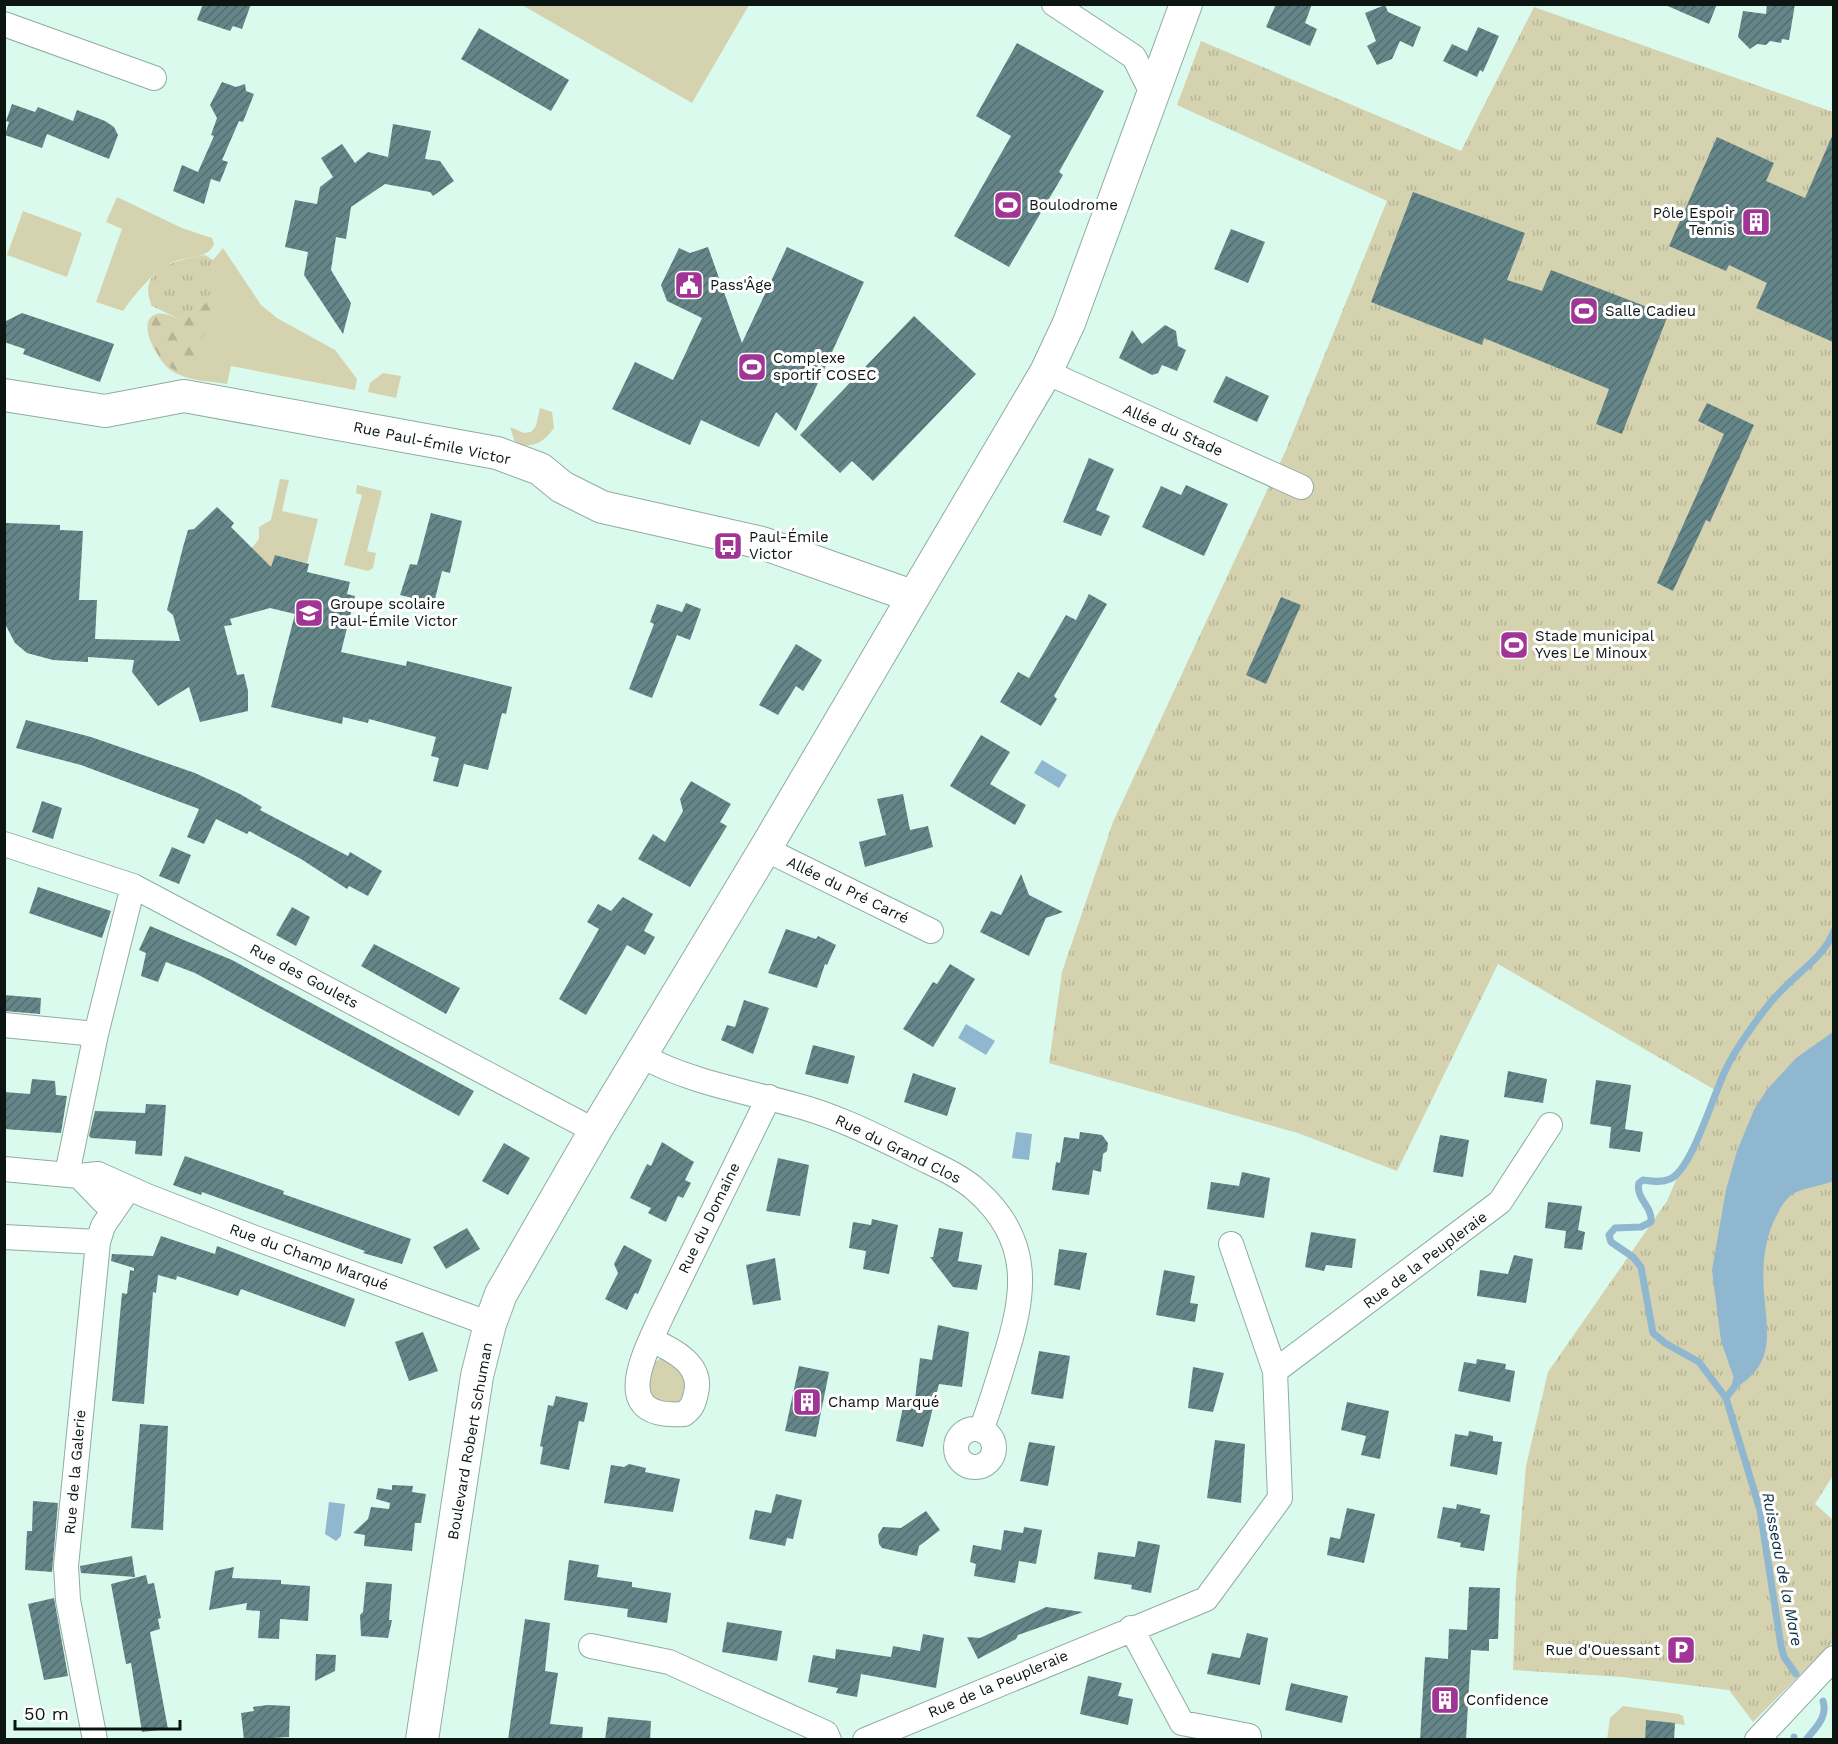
<svg xmlns="http://www.w3.org/2000/svg" width="1838" height="1744" font-family="'Work Sans',sans-serif">
<style>
.green{fill:#d5d2b0}
.forest{fill:url(#forest-firs)}
.park{fill:url(#park-tufts)}
.water{fill:#8fb7cf}
.lines{fill:none;stroke-linecap:round;stroke-linejoin:round}
.stream{stroke:#8fb7cf;stroke-width:7}
.building{fill:url(#building-hatch)}
.minor-casing{stroke:#8fada1;stroke-width:26}
.tertiary-casing{stroke:#8fada1;stroke-width:34}
.minor{stroke:#fff;stroke-width:24}
.tertiary{stroke:#fff;stroke-width:32}
.labels{text-anchor:middle;stroke-width:6;stroke-linejoin:round;paint-order:stroke}
.poi-label{font-size:15px;fill:#0b1612;stroke:#fefefe;text-anchor:start}
.street-label{font-size:15px;fill:#0b1612;stroke:#fefefe}
.water-label{font-size:16px;font-style:italic;fill:#0a2e3f;stroke:#fefefe}
</style>
<defs>
<pattern id="forest-firs" width="22" height="20" patternUnits="userSpaceOnUse" patternTransform="scale(1.5)"><rect width="22" height="20" fill="#d5d2b0"/><path d="M5 1l3.5 6h-7zM16 11l3.5 6h-7z" fill="#b6b496"/></pattern>
<pattern id="park-tufts" width="24" height="20" patternUnits="userSpaceOnUse" patternTransform="scale(1.5)"><rect width="24" height="20" fill="#d5d2b0"/><path d="M3 7l-1-3M5 7V3M7 7l1-3M15 17l-1-3M17 17v-4M19 17l1-3" fill="none" stroke="#b6b496"/></pattern>
<pattern id="building-hatch" width="6" height="6" patternUnits="userSpaceOnUse" patternTransform="scale(1.5)"><rect width="6" height="6" fill="#658688"/><path d="M-1 1l2-2M0 6l6-6M5 7l2-2" fill="none" stroke="#516d6e"/></pattern>
</defs>
<rect width="100%" height="100%" fill="#dafaed"/>
<path class="green" d="M522 5H749L692 103Z
M117 197 182 228 212 238 214 244C207 261 184 255 169 264 151 274 135 294 123 311L96 302 122 229 106 222Z
M23 211 82 233 67 277 7 255Z
M223 248 261 305 277 318 335 350 357 379 355 390 231 366 227 384C210 381 187 381 172 371 160 364 133 320 157 314 164 312 173 317 179 319 209 305 215 292 213 260Z
M383 373 401 376 396 398 368 392 370 383Z
M540 408 552 412 554 428C544 442 534 448 516 445L510 427 524 433 531 432 536 426Z
M280 479 289 480 282 511 318 519 307 563 275 555 270 574 248 553 259 539V527L271 520Z
M357 485 382 491 367 551 376 553 373 568 368 571 344 565 362 495 356 493Z
M661 1358 668 1361 687 1379 679 1407 646 1398 652 1364Z
M1623 1706 1679 1714 1683 1716 1685 1725 1646 1720 1645 1739 1607 1740 1610 1718Z"/>
<path class="forest" d="M209 300 219 311C214 323 206 330 201 340 195 353 192 363 182 374 177 371 170 368 165 363 154 353 146 327 156 315L178 321 193 315Z"/>
<path class="park" d="M1534 7 1833 112 1834 1474 1815 1504 1833 1520V1642L1753 1722 1729 1690 1622 1677 1513 1670 1516 1581 1526 1466 1548 1372 1667 1201 1715 1090 1498 964 1397 1171 1298 1133 1049 1063 1062 972 1113 822 1286 450 1387 201 1177 105 1201 41 1461 151Z
M205 255 213 260C216 292 209 305 179 319L152 306C135 268 178 260 205 255Z"/>
<path class="water" d="M1042 760 1067 775 1059 788 1034 773Z
M966 1024 995 1041 986 1055 958 1038Z
M1833 1032V1181C1820 1187 1801 1187 1790 1196 1784 1202 1780 1208 1777 1215 1764 1238 1762 1267 1764 1292 1767 1332 1776 1362 1737 1387L1721 1341 1712 1270 1726 1190 1737 1151 1754 1110 1766 1091 1796 1058Z
M1016 1132 1032 1134 1029 1160 1012 1158Z
M329 1502 345 1504 341 1536 336 1541 325 1534Z"/>
<g class="lines">
<path class="stream" d="M1737 1378 1735 1386 1726 1398 1760 1510 1781 1646 1784 1657 1796 1674
M1726 1398 1699 1362 1665 1343 1653 1333 1641 1267 1633 1257 1611 1242 1609 1235 1615 1228 1641 1227 1651 1222C1653 1207 1635 1198 1639 1183L1643 1180C1652 1181 1661 1183 1670 1179 1693 1169 1714 1091 1727 1067 1736 1048 1765 1007 1780 992 1798 972 1824 957 1834 931
M1794 1737V1740
M1806 1740C1816 1727 1828 1717 1823 1701"/>
</g>
<path class="building" d="M203 4H251L242 29 233 26 230 31 197 20Z
M1276 4H1312L1305 23 1317 29 1310 46 1266 27Z
M1663 4H1717L1709 24Z
M1767 4H1795L1789 40 1782 39 1781 43 1770 41 1766 45 1757 44 1750 49 1738 37 1743 11 1766 14Z
M1385 5 1388 12 1421 27 1413 47 1400 41 1392 59 1377 65 1367 46 1376 41 1365 13Z
M1478 27 1499 36 1483 72 1480 70 1477 77 1443 61 1452 44 1467 51Z
M479 28 569 80 551 111 461 59Z
M1017 43 1104 91 1059 172 1063 175 1009 267 954 236 1011 136 976 116Z
M222 82 236 87 245 84 246 91 254 94 243 122 239 121 222 160 228 162 220 182 211 179 204 204 173 191 182 165 198 172 214 136 211 135 217 118 210 105Z
M12 104 35 112 38 107 73 121 77 110 105 121 114 127 118 135 109 159 47 134 42 148 5 135 9 122 6 121Z
M393 124 431 131 425 159 440 161 454 181 433 196 430 192 385 184 351 207 346 239 336 237 331 270 351 303 343 334 304 275 308 252 285 247 295 200 317 204 320 187 333 177 321 158 342 144 355 163 368 152 388 157Z
M1833 134V342L1756 308 1767 283 1729 265 1726 271 1669 246 1717 137 1774 163 1766 181 1805 198Z
M1413 192 1525 233 1507 280 1542 291 1551 270 1668 315 1622 434 1596 424 1609 389 1484 338 1482 345 1371 302Z
M1231 229 1265 242 1248 283 1214 269Z
M708 247 742 343 787 247 864 282 796 431 776 412 759 447 701 420 690 445 612 409 635 362 673 380 702 318 667 301 661 285 679 248 690 253Z
M22 313 114 344 100 382 23 354 25 349 4 342V322Z
M914 316 976 374 873 481 852 461 840 473 800 435Z
M1165 325 1176 331 1178 346 1186 350 1177 371 1162 365 1158 373 1152 375 1119 358 1132 330 1142 344Z
M1226 376 1269 396 1257 422 1213 402Z
M1707 403 1754 425 1710 522 1706 520 1673 591 1657 583 1724 434 1698 421Z
M1089 458 1114 469 1096 510 1110 516 1101 536 1063 522Z
M1186 485 1228 504 1204 556 1142 527 1161 486 1181 495Z
M217 507 234 523 231 527 271 567 275 555 309 564 307 572 350 582 347 594 355 596 341 652 406 666 407 661 512 687 506 714 502 713 488 770 464 764 458 787 433 781 439 758 431 756 436 737 369 719 368 723 343 717 342 724 271 707 295 614 270 608 230 619 232 625 224 626 237 675 244 674 248 691V711L200 722 189 687 158 706 132 672 134 660 88 657V662L53 660 27 653 15 643 4 622 6 523 60 525V530L83 531 79 600H97L95 639 180 641 173 615 167 610 183 547 188 530 194 529Z
M431 513 462 521 450 573 442 571 434 603 400 595 410 564 417 565Z
M1089 594 1107 604 1054 696 1057 699 1041 726 1000 702 1018 672 1029 678 1066 615 1076 620Z
M1281 597 1301 605 1266 684 1246 675Z
M686 603 701 609 690 640 677 635 652 698 629 689 654 624 650 622 657 604 682 612Z
M796 644 822 660 803 691 796 686 778 715 759 705Z
M26 720 91 737 195 773 240 794 262 807 260 810 348 856 350 852 382 871 368 896 349 886 347 889 301 859 249 831 247 834 216 819 204 844 187 837 199 809 81 765 16 748Z
M981 735 1010 752 990 784 1026 805 1015 825 950 786Z
M691 781 731 804 720 822 727 826 690 887 638 859 653 834 665 842 683 811 680 799Z
M903 794 910 830 928 826 933 847 865 867 859 842 886 835 877 799Z
M42 801 62 808 53 839 32 832Z
M172 847 191 855 179 884 159 876Z
M1021 874 1029 895 1063 912 1046 918 1029 956 980 932 991 911 1001 915Z
M38 887 111 911 102 938 29 913Z
M623 897 653 914 644 931 655 937 645 955 627 945 586 1015 559 999 599 929 587 922 598 904 611 911Z
M292 907 310 917 296 946 276 935Z
M150 926 232 960 474 1091 459 1116 195 973 166 962 158 982 141 976 146 953 139 950Z
M786 929 816 939 818 936 836 945 827 965 825 964 817 988 768 973Z
M374 944 460 988 446 1014 361 966Z
M950 964 975 979 933 1047 903 1029 933 982 937 984Z
M4 995 41 998 40 1014 4 1011Z
M744 1000 769 1008 753 1054 721 1040 727 1025 735 1027Z
M813 1045 855 1056 848 1084 805 1074Z
M1508 1071 1547 1079 1543 1103 1504 1097Z
M913 1073 956 1088 947 1116 904 1102Z
M32 1079 55 1081 56 1095 67 1096 61 1133 4 1129V1092L30 1094Z
M1596 1080 1631 1085 1625 1129 1618 1128 1643 1132 1640 1152 1609 1148 1611 1127 1590 1124Z
M146 1104 166 1105 162 1156 135 1154 136 1141 91 1138 89 1136 95 1111 145 1113Z
M1080 1132 1102 1135 1108 1143 1107 1151 1103 1154 1101 1172 1093 1170 1089 1195 1052 1190 1056 1162 1060 1163 1064 1137 1079 1139Z
M1440 1135 1469 1140 1463 1177 1433 1172Z
M662 1142 694 1162 685 1180 691 1183 683 1198 678 1196 666 1222 648 1213 651 1208 630 1198 647 1164 651 1166Z
M504 1143 530 1158 508 1195 482 1181Z
M185 1156 284 1191 283 1194 411 1239 402 1264 363 1253 365 1251 202 1192 201 1195 173 1185Z
M778 1158 809 1165 800 1216 766 1211Z
M1242 1172 1270 1178 1264 1218 1207 1209 1211 1182 1239 1186Z
M1548 1202 1582 1206 1578 1230 1585 1232 1582 1250 1564 1248 1566 1231 1545 1228Z
M872 1219 898 1225 889 1274 863 1269 866 1251 849 1248 853 1222 871 1225Z
M467 1228 480 1249 446 1269 433 1247Z
M939 1228 963 1232 958 1261 982 1265 977 1290 953 1287 930 1257H933Z
M1311 1232 1356 1239 1352 1268 1326 1265 1324 1271 1305 1267Z
M161 1236 215 1254 217 1246 355 1299 345 1327 241 1289 238 1296 177 1276 176 1280 158 1275 156 1293 153 1292 144 1404 112 1401 122 1293 127 1294 130 1270 134 1271V1268L111 1261 112 1254 153 1256Z
M624 1245 652 1260 638 1294 635 1293 627 1310 605 1299 618 1273 614 1264Z
M1059 1249 1087 1253 1080 1290 1054 1285Z
M1514 1255 1533 1259 1526 1303 1477 1296 1480 1270 1508 1274Z
M775 1258 781 1300 753 1305 746 1265Z
M1164 1270 1195 1276 1190 1303 1198 1304 1195 1322 1156 1315Z
M938 1325 969 1332 964 1372 962 1387 939 1384 923 1447 896 1441 905 1397 915 1399 920 1358 932 1360Z
M423 1332 438 1371 409 1381 395 1342Z
M1039 1351 1070 1356 1063 1399 1031 1394Z
M1477 1359 1506 1364 1505 1369 1515 1371 1510 1402 1458 1391 1464 1362 1476 1364Z
M799 1366 829 1372 816 1437 785 1431Z
M1193 1367 1224 1373 1213 1412 1188 1408Z
M556 1396 588 1403 584 1422 579 1421 569 1470 540 1464 543 1447 540 1446 548 1405 553 1406Z
M1347 1402 1389 1411 1380 1459 1361 1455 1366 1436 1341 1430Z
M140 1424 168 1426 163 1530 131 1528Z
M1469 1431 1493 1436V1441L1502 1442 1497 1475 1450 1466 1455 1434 1468 1436Z
M1215 1440 1245 1444 1241 1503 1207 1498Z
M1029 1442 1055 1446 1048 1486 1020 1481Z
M629 1464 646 1468 645 1472 680 1479 673 1512 604 1503 611 1465 624 1467Z
M392 1485 413 1486 412 1492 426 1494 421 1523H415L412 1551 364 1546 365 1535 353 1533 368 1519 371 1507 389 1509 390 1503 376 1499 378 1488 392 1490Z
M776 1494 802 1500 793 1539 787 1538 785 1546 749 1539 755 1510 771 1513Z
M33 1501 58 1503 52 1572 25 1570 27 1531H32Z
M1457 1504 1481 1509 1480 1513 1490 1515 1484 1551 1460 1547 1461 1543 1437 1538 1443 1507 1456 1509Z
M1347 1508 1375 1514 1364 1563 1327 1555 1330 1537 1340 1539Z
M926 1511 940 1530 919 1546 917 1556 882 1548 879 1544 878 1535 883 1527 901 1528Z
M1024 1527 1042 1530 1036 1564 1019 1561 1015 1583 974 1576 976 1564 970 1562 973 1545 1001 1550 1004 1530 1023 1533Z
M1138 1541 1160 1545 1151 1593 1131 1589 1132 1585 1094 1579 1098 1552 1135 1557Z
M132 1556 135 1577 81 1573 80 1566Z
M569 1560 599 1565 597 1577 632 1582V1587L671 1593 667 1623 627 1617 628 1609 564 1600Z
M234 1567 232 1578 281 1580V1584L310 1586 308 1621 280 1619 279 1639 258 1638 260 1611 246 1610 247 1603 209 1610 215 1571Z
M146 1575 148 1584 154 1583 161 1618 158 1619 160 1629 150 1632 168 1729 142 1732 131 1663 126 1664 111 1584Z
M366 1582 392 1584 389 1620H392L388 1638 361 1636 360 1615 363 1612Z
M1469 1587 1500 1588 1498 1639H1489V1651L1471 1650 1466 1740H1420L1425 1657 1448 1659 1449 1629 1467 1630Z
M54 1598 68 1676 44 1680 28 1604Z
M1046 1607 1083 1612 1018 1635 1016 1639 978 1659 967 1637 980 1638Z
M525 1619 550 1623 545 1671 558 1673 550 1724 583 1727 582 1740H508Z
M727 1622 782 1631 777 1661 722 1652Z
M1247 1633 1268 1638 1260 1685 1207 1674 1212 1653 1240 1658Z
M923 1634 944 1638 936 1688 861 1674 857 1697 836 1693 838 1688 808 1682 813 1655 835 1659 836 1649 891 1657 893 1646 920 1651Z
M316 1654 336 1655 335 1671 315 1681Z
M1088 1676 1122 1683 1118 1696 1133 1699 1128 1725 1080 1714Z
M1291 1683 1348 1696 1342 1723 1285 1710Z
M268 1705 290 1706 289 1737 244 1740 241 1713 254 1711 253 1707Z
M608 1717 651 1721 650 1740H605Z
M1646 1720 1675 1723 1674 1740H1645Z"/>
<g class="lines">
<g class="minor-casing">
<path id="minor" d="M1054 4 1134 57 1153 95
M4 24 154 78
M1046 372 1301 487
M4 844 133 886 595 1131
M765 849 931 931
M4 1025 96 1034 133 886
M640 1055C686 1081 744 1091 795 1105 837 1116 874 1135 913 1154 934 1165 958 1174 976 1190 1034 1241 1025 1295 1004 1361 997 1384 990 1407 981 1430
M4 1169 79 1176 98 1174 147 1196 255 1238 490 1324
M67 1174 96 1034
M79 1176 104 1202 114 1207
M4 1237 98 1242
M1231 1244 1275 1371
M651 1340C674 1350 703 1365 696 1393 694 1403 692 1408 684 1414 607 1420 645 1353 662 1315L769 1097
M956 1448a19 19 0 1 1 38 0a19 19 0 1 1-38 0Z
M1131 1628 1182 1723 1249 1736
M591 1646 669 1662 826 1733 829 1740
M95 1740 68 1600 66 1566 98 1242 103 1226 129 1188
M865 1740 1206 1599 1280 1498 1275 1371 1500 1202 1550 1125
M1757 1740 1834 1658"/>
</g>
<g class="tertiary-casing">
<path id="tertiary" d="M4 395 105 411 184 396 497 453 540 469 562 487 602 507 762 543 912 596
M422 1740 477 1376 490 1324 501 1294 595 1131 765 849 1046 372 1069 323 1186 4"/>
</g>
<use href="#minor" class="minor"/>
<use href="#tertiary" class="tertiary"/>
</g>
<defs>
<g id="stadium-square" transform="scale(1.5)"><rect x="-9" y="-9" width="18" height="18" rx="4" fill="#a13595" stroke="#fefefe"/><path d="M0-5a6.5 5 0 1 0 0 10a6.5 5 0 1 0 0-10ZM-3.5-1.8h7v3.6h-7Z" fill="#fff"/></g>
<g id="building-square" transform="scale(1.5)"><rect x="-9" y="-9" width="18" height="18" rx="4" fill="#a13595" stroke="#fefefe"/><path d="M-4-6H4V6H1V3H-1V6H-4ZM-2.5-4.3h1.7v1.8h-1.7ZM.8-4.3h1.7v1.8H.8ZM-2.5-1h1.7V.8h-1.7ZM.8-1h1.7V.8H.8Z" fill="#fff"/></g>
<g id="civic-square" transform="scale(1.5)"><rect x="-9" y="-9" width="18" height="18" rx="4" fill="#a13595" stroke="#fefefe"/><path d="M-.6-6.5H3V-4.5H.6V-3L4-1V1h2V6H-6V1h2V-1L-.6-3ZM-1.2 2.5V6h2.4V2.5Z" fill="#fff"/></g>
<g id="bus-square" transform="scale(1.5)"><rect x="-9" y="-9" width="18" height="18" rx="4" fill="#a13595" stroke="#fefefe"/><path d="M-5-6H5V4H4V6H2V4H-2V6H-4V4H-5ZM-3.5-4V0h7V-4ZM-3.5 1.2v1.5H-2V1.2ZM2 1.2v1.5H3.5V1.2Z" fill="#fff"/></g>
<g id="school-square" transform="scale(1.5)"><rect x="-9" y="-9" width="18" height="18" rx="4" fill="#a13595" stroke="#fefefe"/><path d="M0-5L7-2L0 1L-7-2ZM-4 1L0 2.5L4 1V4Q0 6-4 4Z" fill="#fff"/></g>
<g id="parking-square" transform="scale(1.5)"><rect x="-9" y="-9" width="18" height="18" rx="4" fill="#a13595" stroke="#fefefe"/><path d="M-3.5-5.5H1a3.5 3.5 0 0 1 0 7H-1V5.5H-3.5ZM-1-3.4V-.6H.8a1.4 1.4 0 0 0 0-2.8Z" fill="#fff"/></g>
</defs>
<g fill-rule="evenodd">
<use href="#stadium-square" x="1008" y="205"/>
<use href="#building-square" x="1756" y="222"/>
<use href="#civic-square" x="689" y="285"/>
<use href="#stadium-square" x="1584" y="311"/>
<use href="#stadium-square" x="752" y="367"/>
<use href="#bus-square" x="728" y="546"/>
<use href="#school-square" x="309" y="613"/>
<use href="#stadium-square" x="1514" y="645"/>
<use href="#building-square" x="807" y="1402"/>
<use href="#parking-square" x="1681" y="1650"/>
<use href="#building-square" x="1445" y="1700"/>
</g>
<g class="labels">
<g class="poi-label">
<text x="1029" y="210">Boulodrome</text>
<text x="1735" y="218" text-anchor="end">Pôle Espoir<tspan x="1735" dy="17">Tennis</tspan></text>
<text x="710" y="290">Pass'Âge</text>
<text x="1605" y="316">Salle Cadieu</text>
<text x="773" y="363">Complexe<tspan x="773" dy="17">sportif COSEC</tspan></text>
<text x="749" y="542">Paul-Émile<tspan x="749" dy="17">Victor</tspan></text>
<text x="330" y="609">Groupe scolaire<tspan x="330" dy="17">Paul-Émile Victor</tspan></text>
<text x="1535" y="641">Stade municipal<tspan x="1535" dy="17">Yves Le Minoux</tspan></text>
<text x="828" y="1407">Champ Marqué</text>
<text x="1660" y="1655" text-anchor="end">Rue d'Ouessant</text>
<text x="1466" y="1705">Confidence</text>
</g>
<g class="street-label">
<text transform="translate(1173 430) rotate(24)" y="5">Allée du Stade</text>
<text transform="translate(432 443) rotate(12)" y="5">Rue Paul-Émile Victor</text>
<text transform="translate(848 890) rotate(26)" y="5">Allée du Pré Carré</text>
<text transform="translate(304 976) rotate(28)" y="5">Rue des Goulets</text>
<text transform="translate(898 1149) rotate(26)" y="5">Rue du Grand Clos</text>
<text transform="translate(709 1218) rotate(-64)" y="5">Rue du Domaine</text>
<text transform="translate(309 1257) rotate(20)" y="5">Rue du Champ Marqué</text>
<text transform="translate(1425 1260) rotate(-37)" y="5">Rue de la Peupleraie</text>
<text transform="translate(470 1441) rotate(-80)" y="5">Boulevard Robert Schuman</text>
<text transform="translate(75 1472) rotate(-85)" y="5">Rue de la Galerie</text>
<text transform="translate(998 1684) rotate(-23)" y="5">Rue de la Peupleraie</text>
</g>
<g class="water-label">
<text transform="translate(1783 1569) rotate(79)" y="6">Ruisseau de la Mare</text>
</g>
</g>
<rect width="1838" height="1744" fill="none" stroke="#0b1612" stroke-width="12"/>
<path d="M15 1720v9h165v-9" fill="none" stroke="#0b1612" stroke-width="3"/>
<text x="24" y="1720" font-size="18" fill="#0b1612" stroke="#fefefe" stroke-width="4.5" paint-order="stroke">50 m</text>
</svg>
